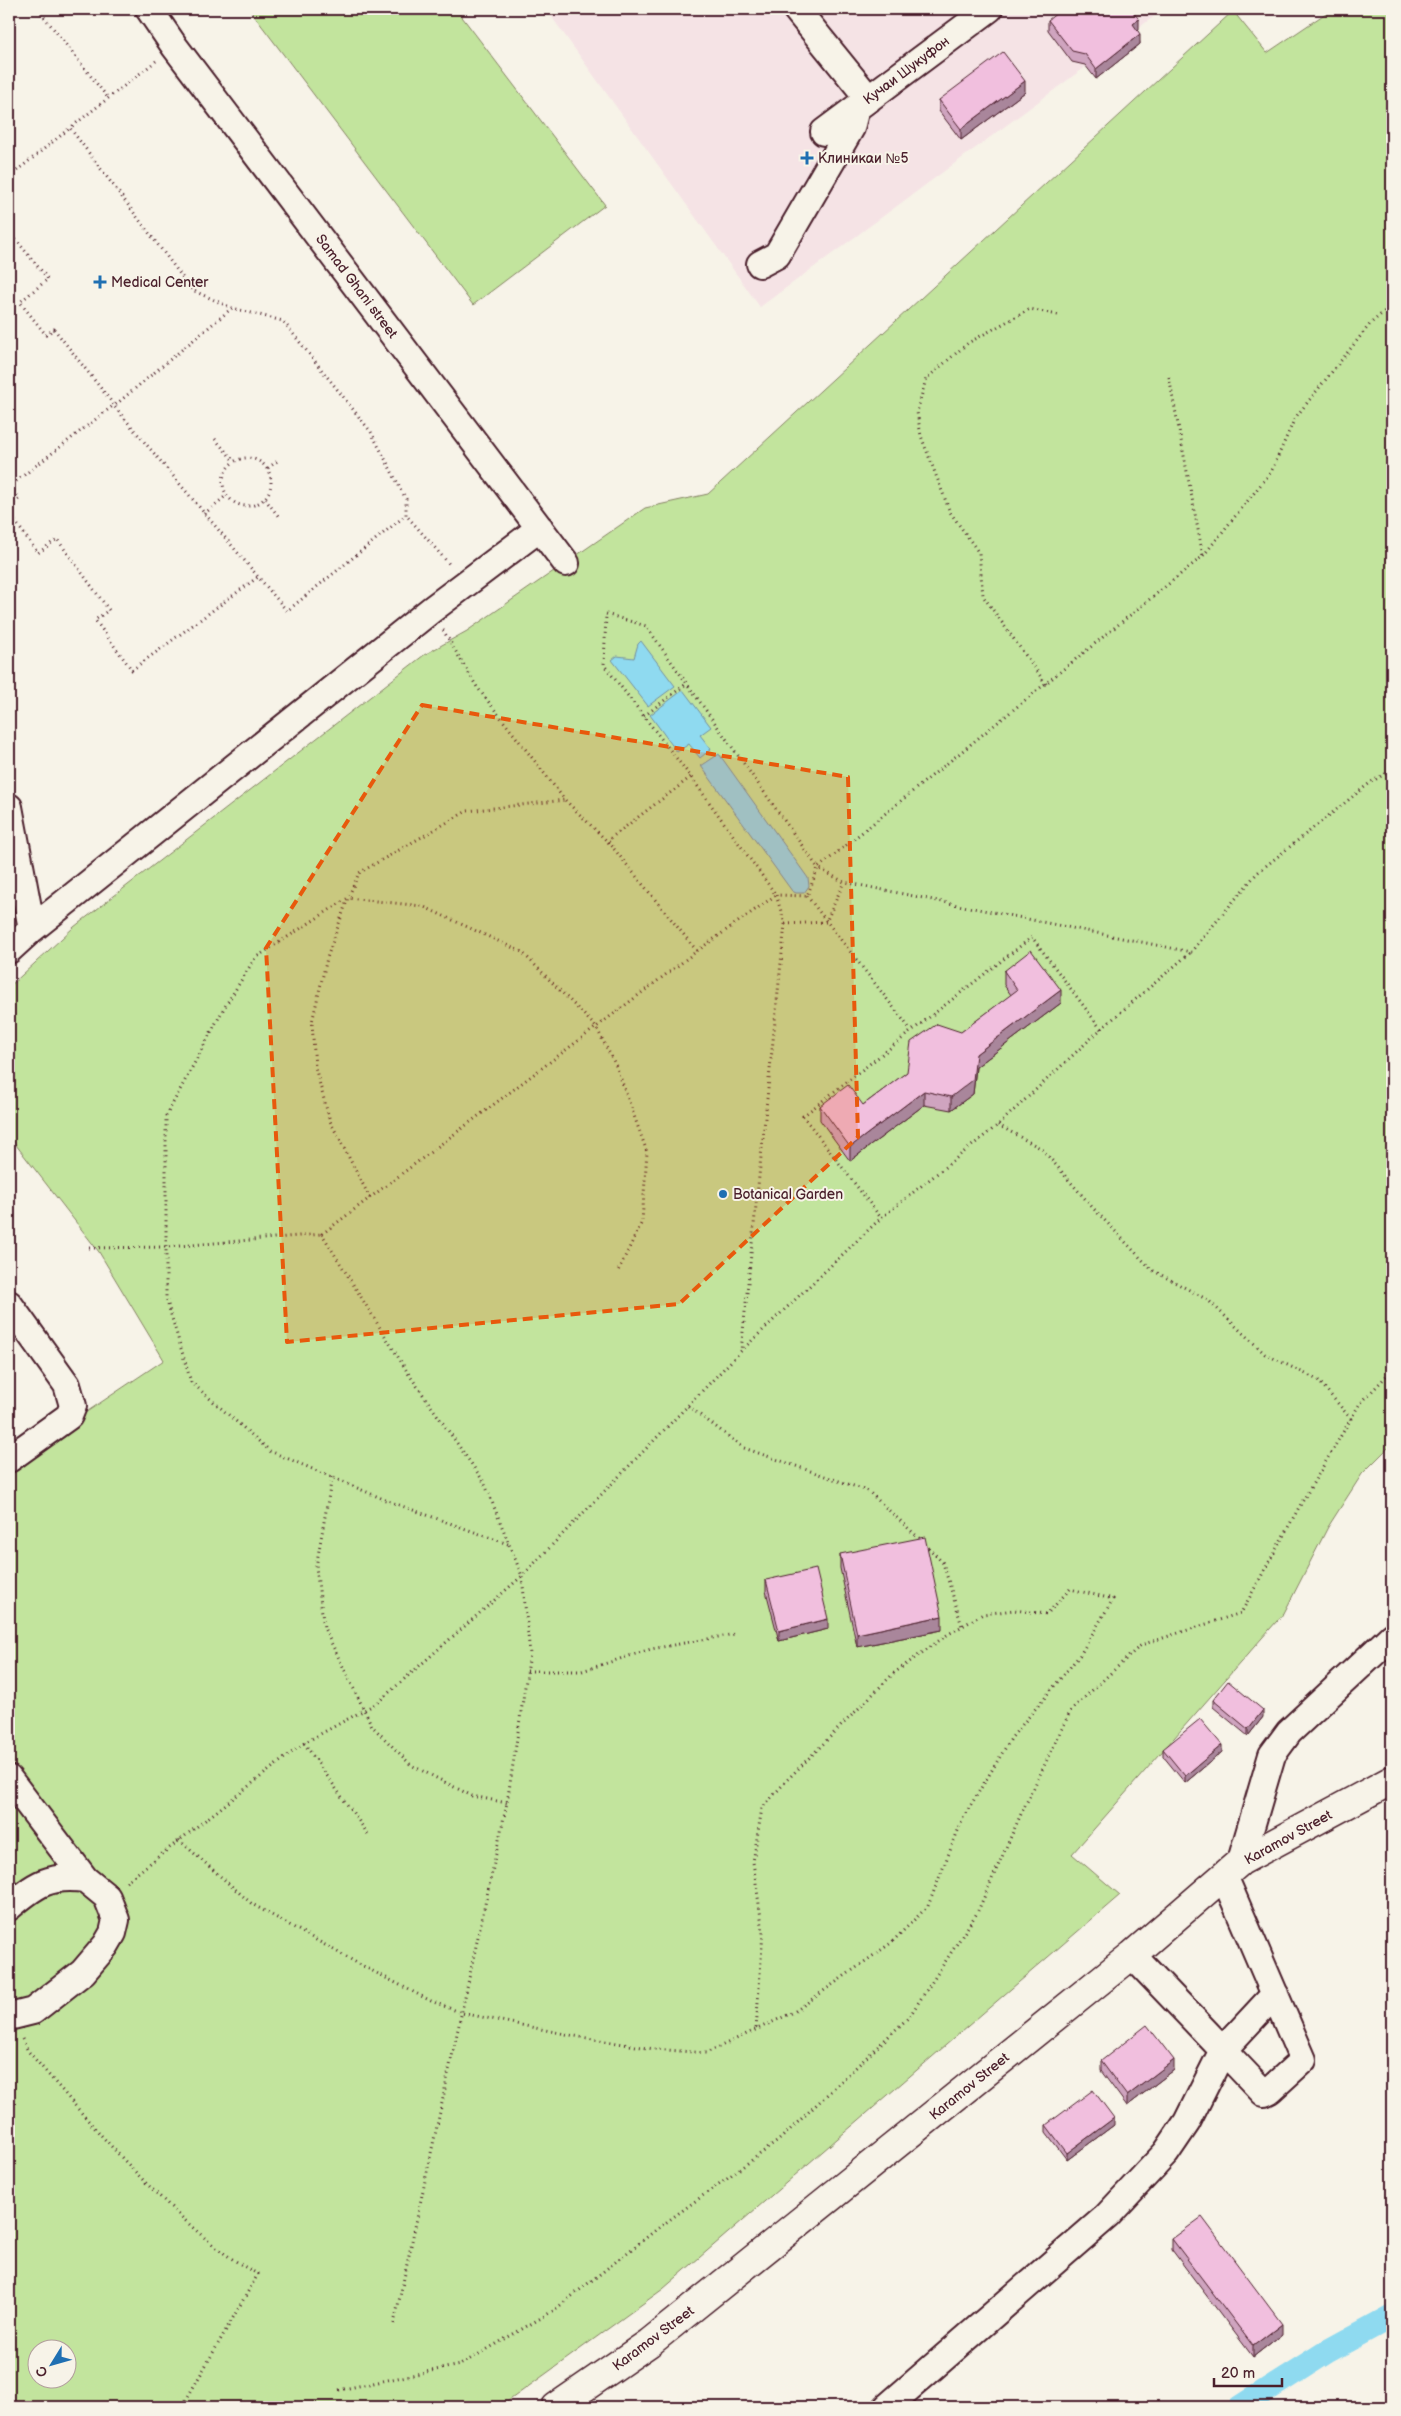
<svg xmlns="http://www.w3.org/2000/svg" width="1401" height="2416" font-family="'Balsamiq Sans',sans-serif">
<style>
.built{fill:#f5e3e5}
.green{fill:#c2e49d;stroke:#868264;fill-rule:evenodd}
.water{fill:#8fdaf0;stroke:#738fa1}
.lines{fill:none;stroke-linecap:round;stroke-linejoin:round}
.canal{stroke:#8fdaf0;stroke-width:24}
.minor-casing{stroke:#4a1f2b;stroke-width:30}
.major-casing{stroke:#4a1f2b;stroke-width:31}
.path{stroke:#4a1f2b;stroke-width:3;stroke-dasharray:1 4;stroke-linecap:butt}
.minor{stroke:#f7f3e8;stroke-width:26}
.major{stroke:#f7f3e8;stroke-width:28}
.wall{fill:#cfa4bf;stroke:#4a1f2b}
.shaded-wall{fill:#a9869b;stroke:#4a1f2b}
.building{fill:#f1bfde;stroke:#4a1f2b}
.marked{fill:#e8590c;fill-opacity:0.2;stroke:#e8590c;stroke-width:4;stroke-dasharray:10 6;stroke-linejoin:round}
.poi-dot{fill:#1f6fb2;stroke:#f7f3e8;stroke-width:2}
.labels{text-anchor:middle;stroke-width:4;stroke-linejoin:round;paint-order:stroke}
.street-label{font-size:14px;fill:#4a1f2b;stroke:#f7f3e8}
.poi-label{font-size:14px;fill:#4a1f2b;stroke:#f7f3e8;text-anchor:start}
</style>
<rect width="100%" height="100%" fill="#f7f3e8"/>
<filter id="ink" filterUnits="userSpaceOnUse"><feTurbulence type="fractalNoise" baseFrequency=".02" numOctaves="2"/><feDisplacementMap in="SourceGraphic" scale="10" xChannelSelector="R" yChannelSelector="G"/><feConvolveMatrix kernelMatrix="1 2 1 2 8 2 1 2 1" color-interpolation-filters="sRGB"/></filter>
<g filter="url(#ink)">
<path class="built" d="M546 9H1164L760 307Z"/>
<path class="green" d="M249 9H456L605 205 473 305Z
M1332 9H1392V1444L1362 1474 1328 1527 1284 1613 1072 1854 1120 1895 663 2289 500 2407H9V1464L164 1360 99 1252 9 1136V987L74 927 424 655 467 631 645 508 708 494 1233 11 1267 53ZM38 2348H68V2378H38Z"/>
<path class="water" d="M641 641 675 686 648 706 612 660 617 656 634 658 638 644Z
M683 690 711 727 700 735 711 749 700 758 689 744 677 752 650 715Z
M719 754 808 878 809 886 804 893H796L792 891 701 766Z"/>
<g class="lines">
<path class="canal" d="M1240 2407 1328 2351 1392 2316"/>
<g class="minor-casing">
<path id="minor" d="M149 9 175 47 566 563
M796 9 869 99
M824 132 989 9
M760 264 777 255 851 128 856 108
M9 807 32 929
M9 950 32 929 431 610 540 528
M9 1304 67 1385 73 1406 69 1416 9 1459
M9 1779 85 1879 107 1897 116 1920 113 1933 106 1945 83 1972 33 2011 9 2017
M1241 1861 1272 1755 1289 1732 1392 1636
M1224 1876 1303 2060 1270 2090 1264 2093 1223 2050 1275 1994
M9 1907C35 1885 49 1874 85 1879
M887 2407 1107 2216 1166 2153 1187 2122 1223 2050 1132 1955"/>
</g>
<g class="major-casing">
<path id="major" d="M556 2407 649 2343 1132 1955 1241 1861 1392 1780"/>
</g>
<path class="path" d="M38 9 108 98
M156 61 70 128 192 290 232 308 283 321 371 432 406 499V515L450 565
M9 177 70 128
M9 231 48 279 20 302 46 335 54 329 114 405 10 486 19 499 9 507
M1392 305 1371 323 1295 418 1271 472 1203 556 818 868 844 882 1191 952 1257 873 1371 782 1392 770
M232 308 114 406 287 611 406 515
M1169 377 1203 556
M215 439 234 461
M223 482a24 24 0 1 1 48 0a24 24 0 1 1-48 0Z
M268 468 279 460
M265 499 279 517
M9 513 38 553 57 539 109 610 95 620 132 670 258 577
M204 514 227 495
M443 630 477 687 565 800 615 849
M1046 684 983 596 979 553 950 512 921 436 917 412 926 379 968 343 1030 309 1058 315
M644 716 686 684
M609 842 608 840 691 777
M614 849 697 951
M807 896 911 1030
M785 924 826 922 844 882
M1101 1029 1032 937 803 1116 881 1218 998 1125 1101 1029 1191 952
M998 1125 1042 1149 1093 1208 1152 1270 1208 1300 1265 1354 1318 1380 1351 1419
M370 1198 330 1121 315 1067 312 1022 327 958 348 898 359 873 467 811 565 800
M89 1248 167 1247 322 1234
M688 1406 744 1448 868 1491 921 1540
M332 1477 316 1567 324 1628 372 1726 411 1765 472 1796 507 1803
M508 1544 388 1501 270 1451 191 1382 166 1298V1116L224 1008 255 958 348 898 422 906 522 952 596 1027 617 1068 647 1152 642 1222 617 1273
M925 1544 943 1563 962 1626
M527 1671H582L651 1649 735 1634
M304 1743 370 1837
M179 1840 252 1904 357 1963 431 2001 462 2013 575 2036 654 2049 706 2053 794 2012 891 1943 928 1906 963 1818 1012 1737 1080 1655 1113 1599 1070 1589 1047 1614 1014 1610 983 1614 947 1635 894 1673 788 1779 762 1808 753 1862 763 1932 756 2030
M126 1882 304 1743 377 1703 522 1576 741 1351 881 1218
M22 2039 28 2051C75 2105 120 2160 173 2209 199 2234 226 2258 258 2274L182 2407
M394 2324 507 1803 530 1654 522 1576 484 1482 408 1373 322 1234 697 951 776 895 691 777 604 665 606 614 646 626 818 868 807 896 776 895 785 924 741 1351
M339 2390 460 2365 553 2311 661 2226 778 2141 909 2017 977 1913 1021 1814 1071 1710 1141 1645 1241 1613 1302 1502 1359 1405 1392 1370"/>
<use href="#minor" class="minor"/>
<use href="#major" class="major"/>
</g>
<path class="wall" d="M1048 20 1139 30 1138 31 1140 44 1096 79 1085 65 1072 62 1048 30Z
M1025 92 961 140 939 111V100Z
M1004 971 1061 1003 976 1067 973 1094 951 1110 924 1105 850 1161 820 1120V1106L863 1105 1011 995 1004 985Z
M840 1554 942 1630 857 1647 840 1568Z
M766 1580 828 1629 779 1641 766 1591Z
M1213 1700 1263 1717 1248 1736 1213 1707Z
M1163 1749 1222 1752 1185 1783 1163 1756Z
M1101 2061 1174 2070 1127 2106 1101 2071Z
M1046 2125H1114L1067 2160 1046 2132Z
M1172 2239 1282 2334 1253 2357 1172 2250Z"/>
<path class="shaded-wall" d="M1139 19V30L1133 35V24Z
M1140 34V44L1096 79V69Z
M1025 81V92L961 140V129Z
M1061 990V1003L976 1067 973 1094 951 1110V1097L976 1054Z
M924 1091V1105L850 1161V1147Z
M942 1616V1630L857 1647V1634Z
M828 1619V1629L779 1641V1631Z
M1263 1710V1717L1248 1736V1729Z
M1222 1745V1752L1185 1783V1776Z
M1174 2060V2070L1127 2106V2096Z
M1114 2118V2125L1067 2160V2153Z
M1282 2324V2334L1253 2357V2346Z"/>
<path class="building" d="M1062 9H1130L1139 19 1133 24 1140 34 1096 69 1085 54 1072 51 1048 20Z
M1003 52 1025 81 961 129 939 100Z
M1031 950 1061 990 976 1054 973 1080 951 1097 924 1091 850 1147 820 1106 848 1085 863 1105 907 1072 911 1042 937 1024 961 1032 1017 990 1004 971Z
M925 1537 942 1616 857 1634 840 1554Z
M816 1569 828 1619 779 1631 766 1580Z
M1228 1681 1263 1710 1248 1729 1213 1700Z
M1200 1719 1222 1745 1185 1776 1163 1749Z
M1147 2025 1174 2060 1127 2096 1101 2061Z
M1093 2090 1114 2118 1067 2153 1046 2125Z
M1202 2217 1282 2324 1253 2346 1172 2239Z"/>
</g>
<path class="marked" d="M422 705 848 777 858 1137 679 1304 287 1342 266 948Z"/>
<g class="poi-dot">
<path d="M804.5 150.5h5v5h5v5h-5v5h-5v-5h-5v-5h5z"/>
<path d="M97.5 274.5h5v5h5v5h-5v5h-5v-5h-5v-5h5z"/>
<circle cx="723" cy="1194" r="5"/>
</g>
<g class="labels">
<g class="street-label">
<text transform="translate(906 70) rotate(-37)" y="5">Кучаи Шукуфон</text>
<text transform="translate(357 286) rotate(53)" y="5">Samad Ghani street</text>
<text transform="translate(1288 1837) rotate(-29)" y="5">Karamov Street</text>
<text transform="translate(969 2086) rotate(-39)" y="5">Karamov Street</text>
<text transform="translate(653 2338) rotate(-37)" y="5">Karamov Street</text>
</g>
<g class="poi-label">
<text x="818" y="163">Клиникаи №5</text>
<text x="111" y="287">Medical Center</text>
<text x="733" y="1199">Botanical Garden</text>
</g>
</g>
<rect width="1401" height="2416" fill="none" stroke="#f7f3e8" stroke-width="30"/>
<rect x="15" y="15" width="1371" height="2386" fill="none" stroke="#4a1f2b" stroke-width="2" filter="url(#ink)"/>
<g transform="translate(52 2364) rotate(233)"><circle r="24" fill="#f7f3e8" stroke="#b29e9c"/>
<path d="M0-4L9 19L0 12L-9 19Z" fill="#1f6fb2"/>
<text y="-8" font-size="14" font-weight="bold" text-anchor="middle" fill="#4a1f2b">С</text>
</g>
<path d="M1214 2378v8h68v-8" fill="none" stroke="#4a1f2b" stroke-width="2.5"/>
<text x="1221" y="2378" font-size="15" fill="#4a1f2b" stroke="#f7f3e8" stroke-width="4" paint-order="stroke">20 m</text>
</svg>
